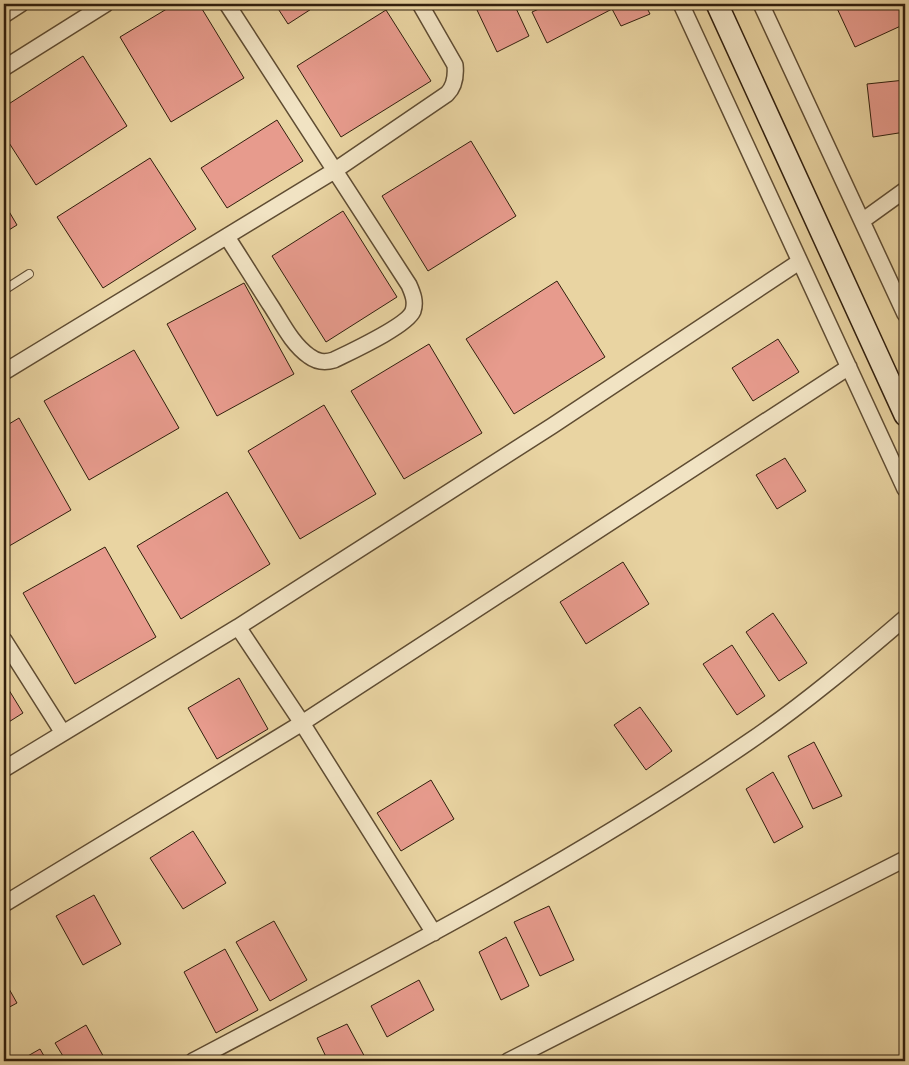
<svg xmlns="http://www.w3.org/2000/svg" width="909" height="1065" font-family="'IM FELL Double Pica',serif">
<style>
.building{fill:#e79b8d;stroke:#311f0d}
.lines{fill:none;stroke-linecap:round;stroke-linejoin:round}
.service-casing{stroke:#5f4c32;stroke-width:10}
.minor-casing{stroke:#5f4c32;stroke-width:18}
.secondary-casing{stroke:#311f0d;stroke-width:24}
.service{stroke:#f1e3c3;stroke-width:8}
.minor{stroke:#f1e3c3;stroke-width:15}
.secondary{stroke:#f1e3c3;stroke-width:21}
</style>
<rect width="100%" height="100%" fill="#e9d4a2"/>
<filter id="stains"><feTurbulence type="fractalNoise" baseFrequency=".004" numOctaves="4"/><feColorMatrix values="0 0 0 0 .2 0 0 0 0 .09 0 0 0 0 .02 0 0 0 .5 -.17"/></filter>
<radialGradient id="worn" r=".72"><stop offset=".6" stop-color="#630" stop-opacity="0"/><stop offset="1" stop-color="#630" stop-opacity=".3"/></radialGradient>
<path class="building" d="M175 4H199L244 78 171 122 120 37Z
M275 4H319L288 24Z
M492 4H514L529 36 497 52 477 10Z
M550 4H645L650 14 621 26 612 9 547 43 532 12Z
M835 4H905V24L855 47Z
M386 10 431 81 341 137 297 66Z
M83 56 127 126 36 185 4 135V107Z
M905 80V132L873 137 867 84Z
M277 120 303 161 227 208 201 168Z
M471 141 516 216 428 271 382 196Z
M150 158 196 229 103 288 57 217Z
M4 203 17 225 4 233Z
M343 211 397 297 326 342 272 256Z
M557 281 605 357 514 414 466 339Z
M244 283 294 374 217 416 167 324Z
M778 339 799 372 753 401 732 368Z
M429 344 482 433 404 479 351 391Z
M134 350 179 428 89 480 44 401Z
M324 405 376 494 300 539 248 451Z
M19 418 71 510 4 549V427Z
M785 458 806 491 777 509 756 475Z
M227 492 270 564 181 619 137 546Z
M105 547 156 637 75 684 23 593Z
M623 562 649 604 586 644 560 602Z
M773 613 807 663 779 681 746 632Z
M732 645 765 696 737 715 703 664Z
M239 678 268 729 217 759 188 708Z
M4 682 23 713 4 725Z
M640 707 672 751 646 770 614 725Z
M814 742 842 796 813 809 788 756Z
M773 772 803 827 774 843 746 789Z
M431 780 454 819 401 851 377 813Z
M193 831 226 883 183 909 150 858Z
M94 895 121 944 83 965 56 916Z
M549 906 574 960 540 976 514 922Z
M274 921 307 980 270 1001 236 942Z
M506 937 529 986 501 1000 479 952Z
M225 949 258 1010 216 1033 184 972Z
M4 980 17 1003 4 1010Z
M419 980 434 1010 387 1037 371 1006Z
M347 1024 367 1061H328L317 1038Z
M86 1025 106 1061H66L55 1043Z
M40 1049 47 1061H19Z"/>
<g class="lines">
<g class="service-casing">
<path id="service" d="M4 290 29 274"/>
</g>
<g class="minor-casing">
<path id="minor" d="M681 4 905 489
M761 4 905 314
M4 15 21 4
M4 68 106 4
M862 221 905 190
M227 237C242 260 256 283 271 306 282 323 292 344 309 356 317 362 324 363 334 360 350 352 407 326 413 311 416 302 413 294 409 285L227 4
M4 372 334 171 447 94C455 86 456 75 455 65L420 4
M238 627 302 723 434 933
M4 640 63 733
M4 769 238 627 552 426 799 262
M4 904 302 723 849 367
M193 1061C382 961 573 863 750 741 804 704 855 661 905 618
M508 1061 905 859"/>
</g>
<g class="secondary-casing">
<path id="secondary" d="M717 4 905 415"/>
</g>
<use href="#service" class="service"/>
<use href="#minor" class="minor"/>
<use href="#secondary" class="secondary"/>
</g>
<rect width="909" height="1065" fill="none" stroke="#e9d4a2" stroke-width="20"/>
<rect x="5" y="5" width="899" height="1055" fill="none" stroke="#311f0d" stroke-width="2.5"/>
<rect x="10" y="10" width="889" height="1045" fill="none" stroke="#311f0d"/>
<rect width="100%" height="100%" filter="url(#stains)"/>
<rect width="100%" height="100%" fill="url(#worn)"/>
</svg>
